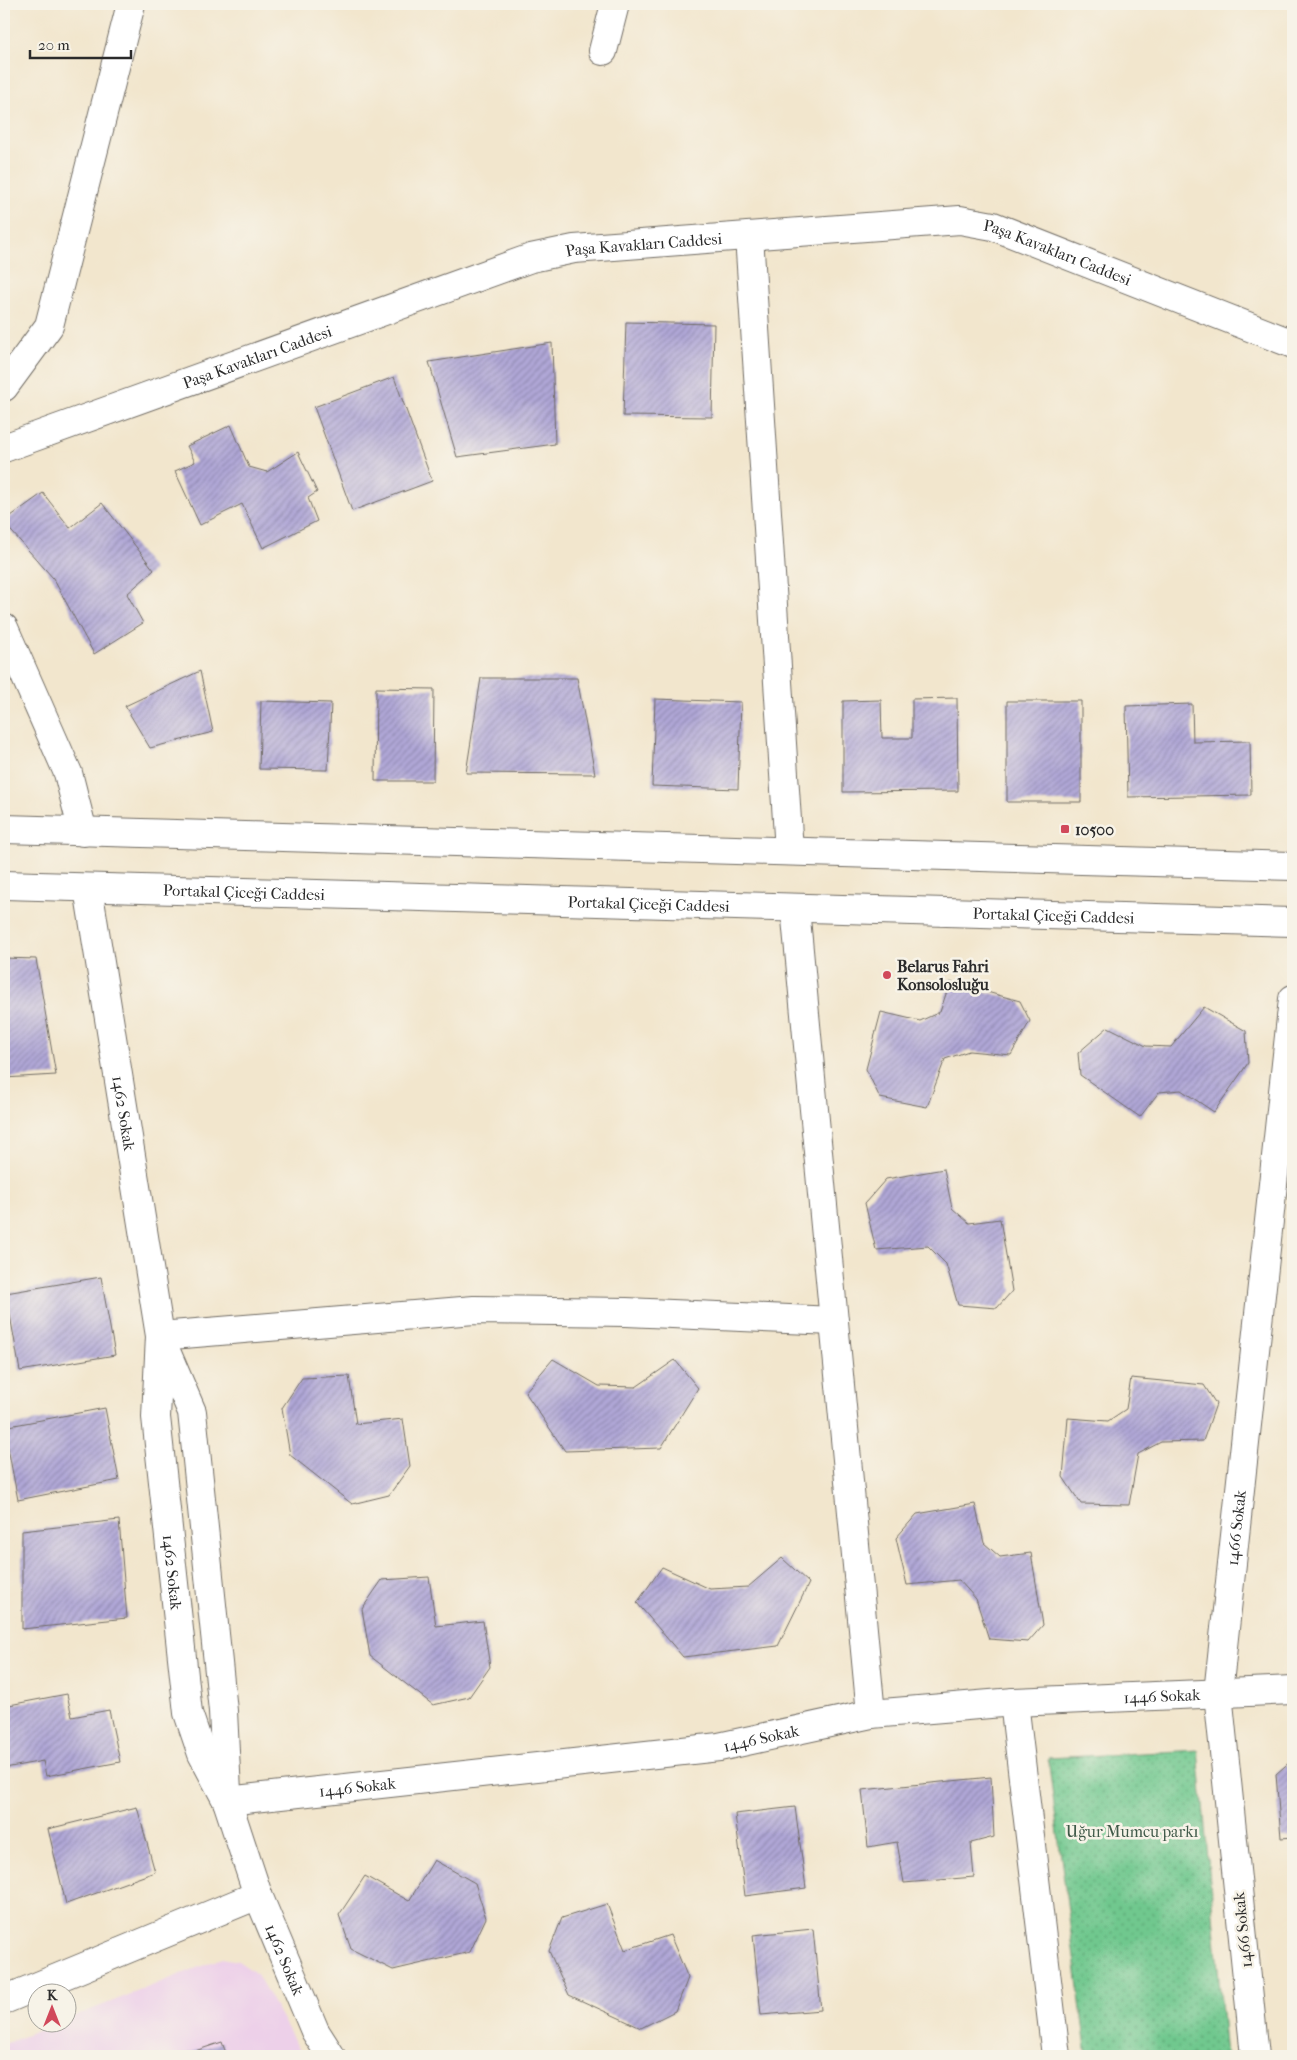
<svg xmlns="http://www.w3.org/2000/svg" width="1297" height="2060" font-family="'IM FELL French Canon',serif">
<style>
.built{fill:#edd0e9}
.park{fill:url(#park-dots);stroke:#4e7a5c}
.building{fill:url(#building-hatch)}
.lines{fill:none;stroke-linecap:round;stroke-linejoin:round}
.minor-casing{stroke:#716c64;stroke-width:30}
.major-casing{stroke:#716c64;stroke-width:30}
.minor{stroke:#fff;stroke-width:28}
.major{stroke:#fff;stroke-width:28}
.poi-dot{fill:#d1495b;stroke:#f7f3e8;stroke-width:2}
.labels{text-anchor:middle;stroke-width:5;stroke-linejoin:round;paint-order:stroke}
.street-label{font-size:16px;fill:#2b2b2b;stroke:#f7f3e8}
.poi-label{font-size:16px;font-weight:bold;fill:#2b2b2b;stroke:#f7f3e8;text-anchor:start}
.park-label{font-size:16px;fill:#405a49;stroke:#f7f3e8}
</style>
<defs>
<pattern id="park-dots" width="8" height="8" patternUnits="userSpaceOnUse" patternTransform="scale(1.25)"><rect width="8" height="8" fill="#70c88e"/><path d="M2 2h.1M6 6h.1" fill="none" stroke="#5ca374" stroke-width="1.8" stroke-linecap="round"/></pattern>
<pattern id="building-hatch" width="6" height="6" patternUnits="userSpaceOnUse" patternTransform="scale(1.25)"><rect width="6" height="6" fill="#b0a7d7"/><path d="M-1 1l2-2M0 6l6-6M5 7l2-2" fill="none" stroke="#8f88af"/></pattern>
</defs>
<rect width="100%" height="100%" fill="#f7f3e8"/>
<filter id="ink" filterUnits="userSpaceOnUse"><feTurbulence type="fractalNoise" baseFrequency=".02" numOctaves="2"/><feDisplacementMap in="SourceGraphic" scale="10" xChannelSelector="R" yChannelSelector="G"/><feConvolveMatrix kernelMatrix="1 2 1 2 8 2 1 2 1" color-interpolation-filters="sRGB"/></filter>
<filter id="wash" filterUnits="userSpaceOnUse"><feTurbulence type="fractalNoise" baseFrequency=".0096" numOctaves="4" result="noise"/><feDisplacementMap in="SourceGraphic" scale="20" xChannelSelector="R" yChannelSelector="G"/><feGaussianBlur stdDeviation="1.12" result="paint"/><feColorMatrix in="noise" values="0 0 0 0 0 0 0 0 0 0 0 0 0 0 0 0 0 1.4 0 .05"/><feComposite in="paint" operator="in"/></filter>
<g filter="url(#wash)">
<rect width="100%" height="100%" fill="#f2e6cd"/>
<path class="built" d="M222 1958 238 1961 257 1974 303 2056H4V2044L58 2023 68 2022V2019Z"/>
<path class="park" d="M1198 1750 1226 2056H1087L1048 1758Z"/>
<g id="blocks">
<path class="building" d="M626 322 714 324 712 417 623 416Z
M552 343 555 444 457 457 429 362Z
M394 377 432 481 352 511 314 407Z
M231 425 249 467 267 472 298 452 317 492 308 498 317 521 263 548 242 504 200 525 175 471 195 462 187 446Z
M43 493 70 528 102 503 154 570 127 594 143 623 94 654 53 578 4 523V521Z
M200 671 213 732 150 748 125 706Z
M481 678H577L595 774 466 773Z
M376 688 434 689 433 781H375Z
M957 698 958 791 843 792V701L881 700 882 738H912V699Z
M655 699 741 702 738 789 652 786Z
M261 701 331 703 328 770 259 769Z
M1007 701H1081V802H1007Z
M1192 704 1193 742 1250 741 1251 795 1128 797 1126 706Z
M4 958 36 959 56 1075 4 1078Z
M950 982 1020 1001 1030 1021 1011 1055 969 1051 945 1059 927 1107 880 1098 866 1069 881 1012 920 1021 940 1012Z
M1204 1007 1246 1031 1248 1063 1214 1112 1181 1090 1159 1092 1140 1117 1080 1075 1078 1053 1108 1027 1146 1046 1171 1047Z
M944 1169 952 1208 969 1223 1000 1219 1012 1291 997 1308 958 1305 946 1264 928 1246 876 1250 865 1203 886 1179Z
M101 1277 115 1355 20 1371 6 1293Z
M553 1359 599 1386 636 1387 675 1360 698 1388 661 1448 565 1451 525 1392Z
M349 1376 356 1424 403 1419 410 1466 389 1495 352 1504 290 1455 282 1408 302 1378Z
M1131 1378 1204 1385 1216 1404 1203 1441 1161 1442 1138 1454 1129 1505 1081 1504 1063 1477 1068 1418 1108 1421 1126 1409Z
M105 1408 119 1480 18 1500 4 1427Z
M975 1504 984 1543 1000 1557 1031 1553 1043 1625 1028 1642 989 1639 976 1599 959 1580 907 1585 896 1538 917 1514Z
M119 1520 127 1618 22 1629V1531Z
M782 1558 809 1583 778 1646 683 1657 637 1603 662 1567 710 1589 748 1587Z
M429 1577 436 1626 483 1621 490 1667 469 1697 433 1705 370 1656 362 1609 382 1580Z
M67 1694 72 1717 109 1710 120 1762 46 1776 43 1761 5 1768 4 1706Z
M1293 1759V1837L1281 1838 1276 1774Z
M991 1777 994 1837 971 1843 974 1877 904 1883 897 1842 868 1847 862 1790Z
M137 1807 155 1872 66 1904 48 1829Z
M795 1807 806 1888 745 1896 735 1814Z
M434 1860 475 1883 486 1918 470 1952 393 1970 351 1949 339 1915 365 1876 409 1901Z
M607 1904 625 1950 670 1935 688 1978 675 2011 641 2028 569 1995 549 1951 562 1918Z
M813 1929 821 2010 761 2015 753 1935Z
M222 2042 227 2056H180Z"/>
</g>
</g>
<g filter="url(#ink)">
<use href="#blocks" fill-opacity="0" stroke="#716c64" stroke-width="1"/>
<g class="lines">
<g class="minor-casing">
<g id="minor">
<path d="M603 51 615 4"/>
<path d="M749 236 789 851"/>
<path d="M4 387 49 326 131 4"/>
<path id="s1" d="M4 448 531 258 574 249 960 220 993 226 1293 344"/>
<path d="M4 628 68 773 83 832"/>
<path id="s2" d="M88 888 160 1336 156 1417 188 1713 202 1754 227 1801 258 1895 315 2031 331 2056"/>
<path d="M795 908 871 1714"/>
<path d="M160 1336 474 1310 626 1312 834 1321"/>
<path d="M162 1342 192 1412 223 1711 227 1792"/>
<path d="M1014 1702 1056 2056"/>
<path id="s3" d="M227 1801 719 1747 871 1714 1014 1702 1293 1690"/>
<path d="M4 2000 258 1895"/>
<path id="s4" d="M1255 2056 1218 1693 1293 999"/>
</g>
</g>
<g class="major-casing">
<g id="major">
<path d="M4 829 1293 866"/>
<path id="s5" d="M4 885 1293 922"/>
</g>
</g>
<use href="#minor" class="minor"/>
<use href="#major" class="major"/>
</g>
</g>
<g class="poi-dot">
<rect x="1060" y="824" width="10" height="10" rx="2.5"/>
<circle cx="887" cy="975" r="5"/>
</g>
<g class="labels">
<g class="street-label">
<text dy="6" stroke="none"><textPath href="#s1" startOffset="674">Paşa Kavakları Caddesi</textPath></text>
<text dy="6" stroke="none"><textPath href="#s1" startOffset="1094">Paşa Kavakları Caddesi</textPath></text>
<text dy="6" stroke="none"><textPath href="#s1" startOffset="269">Paşa Kavakları Caddesi</textPath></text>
<text dy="6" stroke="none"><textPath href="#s5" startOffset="240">Portakal Çiceği Caddesi</textPath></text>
<text dy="6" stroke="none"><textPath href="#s5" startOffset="645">Portakal Çiceği Caddesi</textPath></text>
<text dy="6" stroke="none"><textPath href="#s5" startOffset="1050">Portakal Çiceği Caddesi</textPath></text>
<text dy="6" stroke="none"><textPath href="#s2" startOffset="228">1462 Sokak</textPath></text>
<text dy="6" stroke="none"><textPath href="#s4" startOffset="531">1466 Sokak</textPath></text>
<text dy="6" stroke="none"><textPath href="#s2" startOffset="691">1462 Sokak</textPath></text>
<text dy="6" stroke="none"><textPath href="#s3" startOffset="942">1446 Sokak</textPath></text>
<text dy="6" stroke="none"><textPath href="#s3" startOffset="538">1446 Sokak</textPath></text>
<text dy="6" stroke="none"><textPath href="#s3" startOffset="131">1446 Sokak</textPath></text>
<text transform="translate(1242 1930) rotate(-96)" y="6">1466 Sokak</text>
<text dy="6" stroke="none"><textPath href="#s2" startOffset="1098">1462 Sokak</textPath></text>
</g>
<g class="poi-label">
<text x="1075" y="835">10500</text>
<text x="897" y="972">Belarus Fahri<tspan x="897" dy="18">Konsolosluğu</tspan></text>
</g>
<g class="park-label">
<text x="1132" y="1837">Uğur Mumcu parkı</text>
</g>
</g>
<rect width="1297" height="2060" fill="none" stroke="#f7f3e8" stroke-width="20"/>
<g transform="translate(52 2008)"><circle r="24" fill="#f7f3e8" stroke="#a5a39c"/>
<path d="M0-4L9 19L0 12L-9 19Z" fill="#d1495b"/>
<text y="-8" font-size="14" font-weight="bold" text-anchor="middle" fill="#2b2b2b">K</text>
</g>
<path d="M30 50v8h101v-8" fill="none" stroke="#2b2b2b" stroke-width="2.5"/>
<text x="38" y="50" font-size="15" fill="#2b2b2b" stroke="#f7f3e8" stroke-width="4" paint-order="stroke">20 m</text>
</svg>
